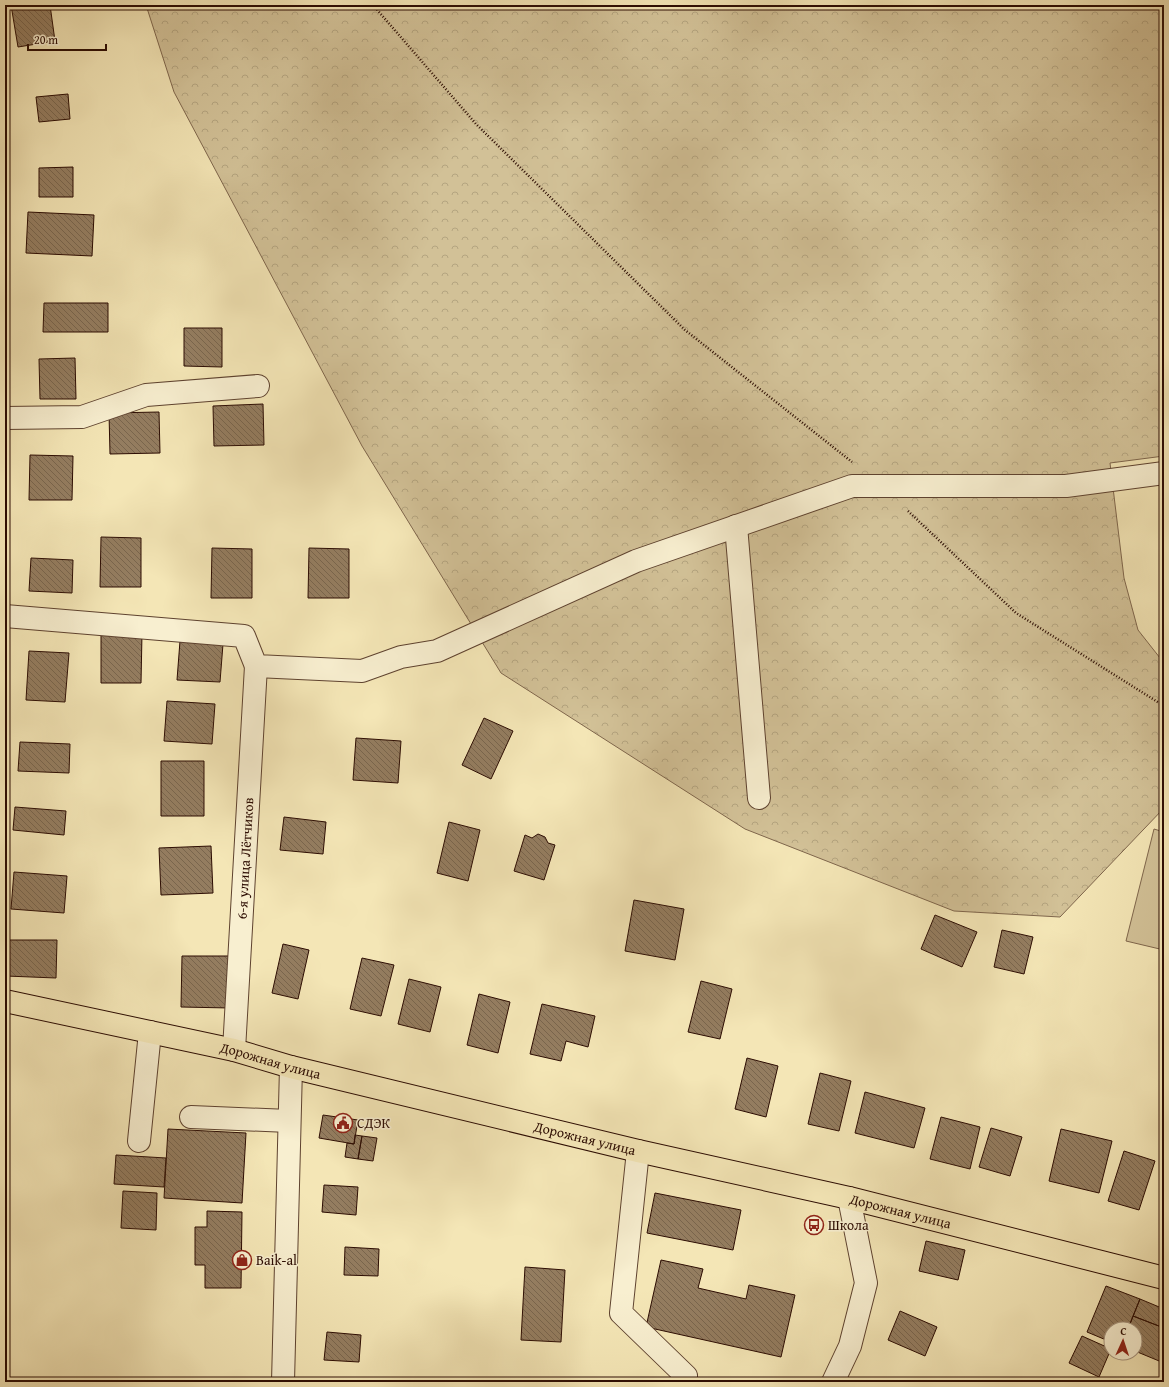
<svg xmlns="http://www.w3.org/2000/svg" width="1169" height="1387" font-family="'Gentium Book Plus',serif">
<style>
.grass{fill:#d2c197;stroke:#7f664c}
.forest{fill:url(#forest-crowns);stroke:#7f664c}
.building{fill:url(#building-back-hatch);stroke:#2c0c02}
.lines{fill:none;stroke-linecap:round;stroke-linejoin:round}
.minor-casing{stroke:#5e422f;stroke-width:24}
.major-casing{stroke:#2c0c02;stroke-width:24}
.path{stroke:#2c0c02;stroke-width:2.5;stroke-dasharray:1 2;stroke-linecap:butt}
.minor{stroke:#f8efd0;stroke-width:22}
.major{stroke:#f4e6b6;stroke-width:22}
.labels{text-anchor:middle;stroke-width:3;stroke-linejoin:round;paint-order:stroke}
.street-label{font-size:14px;fill:#2c0c02;stroke:#f8efd0}
.poi-label{font-size:14px;fill:#2c0c02;stroke:#f8efd0;text-anchor:start}
</style>
<defs>
<pattern id="forest-crowns" width="20" height="18" patternUnits="userSpaceOnUse"><rect width="20" height="18" fill="#d2c197"/><path d="M2 6a3 3 0 1 1 6 0M12 15a3 3 0 1 1 6 0" fill="none" stroke="#b4a580"/></pattern>
<pattern id="building-back-hatch" width="6" height="6" patternUnits="userSpaceOnUse"><rect width="6" height="6" fill="#947d60"/><path d="M-1 5l2 2M0 0l6 6M5-1l2 2" fill="none" stroke="#79654d"/></pattern>
</defs>
<rect width="100%" height="100%" fill="#f4e6b6"/>
<filter id="stains"><feTurbulence type="fractalNoise" baseFrequency=".005" numOctaves="4"/><feColorMatrix values="0 0 0 0 .2 0 0 0 0 .09 0 0 0 0 .02 0 0 0 .5 -.17"/></filter>
<radialGradient id="worn" r=".72"><stop offset=".6" stop-color="#630" stop-opacity="0"/><stop offset="1" stop-color="#630" stop-opacity=".3"/></radialGradient>
<path class="grass" d="M1154 829 1164 832V950L1126 941Z"/>
<path class="forest" d="M146 5H1164V456L1110 463 1124 578 1138 630 1164 663V808L1060 917 954 911 745 829 501 673 362 446 174 92Z"/>
<path class="building" d="M11 5H50L55 41 18 47Z
M68 94 70 119 39 122 36 97Z
M73 167V197H39V168Z
M28 212 94 215 92 256 26 253Z
M44 303H108V332H43Z
M184 328H222V367L184 366Z
M75 358 76 399H40L39 359Z
M263 404 264 445 214 446 213 406Z
M159 412 160 453 110 454 109 413Z
M30 455 73 456 72 500H29Z
M101 537 141 538V587H100Z
M212 548 252 549V598H211Z
M309 548 349 549V598H308Z
M31 558 73 560 72 593 29 591Z
M101 633H142L141 683H101Z
M180 641 223 644 220 682 177 680Z
M29 651 69 653 65 702 26 700Z
M167 701 215 704 212 744 164 741Z
M484 718 513 731 491 779 462 765Z
M356 738 401 741 398 783 353 780Z
M20 742 70 744 69 773 18 771Z
M161 761H204V816H161Z
M15 807 66 811 64 835 13 830Z
M284 817 326 822 323 854 280 850Z
M449 822 480 830 468 881 437 873Z
M538 834 545 837 548 843 555 845 544 880 514 871 525 835 532 838Z
M211 846 213 893 161 895 159 848Z
M14 872 67 876 64 913 11 909Z
M634 900 684 909 675 960 625 951Z
M935 915 977 932 962 967 921 949Z
M1002 930 1033 937 1024 974 994 967Z
M7 940H57L56 978 6 976Z
M283 944 309 950 298 999 272 993Z
M182 956H231L230 1008 181 1007Z
M362 958 394 965 381 1016 350 1009Z
M409 979 441 987 430 1032 398 1024Z
M701 981 732 989 720 1039 688 1032Z
M479 994 510 1002 498 1053 467 1045Z
M542 1004 595 1016 588 1047 566 1041 561 1061 530 1054Z
M747 1058 778 1066 766 1117 735 1109Z
M820 1073 851 1081 839 1131 808 1124Z
M865 1092 925 1108 914 1148 855 1133Z
M323 1115 358 1120 354 1144 319 1138Z
M941 1117 980 1127 970 1169 930 1159Z
M991 1128 1022 1137 1010 1176 979 1167Z
M168 1129 246 1133 242 1203 164 1198Z
M1061 1129 1112 1141 1099 1193 1049 1181Z
M355 1135 362 1136 358 1159 345 1157 347 1143 354 1144Z
M362 1136 377 1138 373 1161 358 1159Z
M1124 1151 1155 1161 1139 1210 1108 1201Z
M116 1155 166 1158 164 1187 114 1184Z
M324 1185 358 1187 356 1215 322 1212Z
M123 1191 157 1193 156 1230 121 1228Z
M655 1193 741 1210 733 1250 647 1233Z
M207 1211 242 1212 241 1288H205V1265H195V1227H207Z
M926 1241 965 1250 958 1280 919 1271Z
M345 1247 379 1249 378 1276 344 1275Z
M661 1260 703 1269 698 1288 746 1299 749 1285 795 1295 781 1357 646 1327Z
M525 1267 565 1270 561 1342 521 1340Z
M1106 1286 1140 1299 1128 1329H1111V1342L1087 1332Z
M1140 1299 1164 1309V1328L1133 1316Z
M900 1311 937 1327 925 1356 888 1340Z
M1133 1316 1164 1328V1363L1135 1351V1329H1128Z
M327 1332 361 1335 359 1362 324 1360Z
M1082 1336 1111 1349 1099 1377 1069 1363Z"/>
<g class="lines">
<g class="minor-casing">
<g id="minor">
<path d="M5 418 82 417 146 395 258 386"/>
<path d="M736 526 759 798"/>
<path d="M5 616 244 636 256 666 362 671 401 657 437 651 636 561 852 486H1066L1164 473"/>
<path id="s1" d="M234 1050 256 666"/>
<path d="M191 1117 289 1121"/>
<path d="M139 1141 150 1032"/>
<path d="M638 1151 621 1313 686 1376 685 1382"/>
<path d="M283 1382 291 1067"/>
<path d="M833 1382 850 1346 866 1283 849 1198"/>
</g>
</g>
<g class="major-casing">
<g id="major">
<path id="s2" d="M5 1001 234 1050 291 1067 638 1151 849 1198 1164 1278"/>
</g>
</g>
<path class="path" d="M373 5 476 124 685 330 852 462
M908 511 1016 613 1164 706"/>
<use href="#minor" class="minor"/>
<use href="#major" class="major"/>
</g>
<defs>
<g id="civic-ring" transform="scale(1)"><circle r="9.5" fill="#f8efd0" stroke="#8f2418" stroke-width="1.5"/><path d="M-.6-6.5H3V-4.5H.6V-3L4-1V1h2V6H-6V1h2V-1L-.6-3ZM-1.2 2.5V6h2.4V2.5Z" fill="#8f2418"/></g>
<g id="bus-ring" transform="scale(1)"><circle r="9.5" fill="#f8efd0" stroke="#8f2418" stroke-width="1.5"/><path d="M-5-6H5V4H4V6H2V4H-2V6H-4V4H-5ZM-3.5-4V0h7V-4ZM-3.5 1.2v1.5H-2V1.2ZM2 1.2v1.5H3.5V1.2Z" fill="#8f2418"/></g>
<g id="shop-ring" transform="scale(1)"><circle r="9.5" fill="#f8efd0" stroke="#8f2418" stroke-width="1.5"/><path d="M-5-2.5h2.3a2.7 3.5 0 0 1 5.4 0H5L5.5 6h-11ZM-1.5-2.5h3a1.5 2.3 0 0 0-3 0Z" fill="#8f2418"/></g>
</defs>
<g fill-rule="evenodd">
<use href="#civic-ring" x="343" y="1123"/>
<use href="#bus-ring" x="814" y="1225"/>
<use href="#shop-ring" x="242" y="1260"/>
</g>
<g class="labels">
<g class="street-label">
<text dy="5" stroke="none"><textPath href="#s1" startOffset="192">6-я улица Лётчиков</textPath></text>
<text dy="5" stroke="none"><textPath href="#s2" startOffset="272">Дорожная улица</textPath></text>
<text dy="5" stroke="none"><textPath href="#s2" startOffset="596">Дорожная улица</textPath></text>
<text dy="5" stroke="none"><textPath href="#s2" startOffset="920">Дорожная улица</textPath></text>
</g>
<g class="poi-label">
<text x="357" y="1128">СДЭК</text>
<text x="828" y="1230">Школа</text>
<text x="256" y="1265">Baik-al</text>
</g>
</g>
<rect width="1169" height="1387" fill="none" stroke="#f4e6b6" stroke-width="20"/>
<rect x="6" y="6" width="1157" height="1375" fill="none" stroke="#2c0c02" stroke-width="2"/>
<rect x="10" y="10" width="1149" height="1367" fill="none" stroke="#2c0c02"/>
<g transform="translate(1123 1341) rotate(3)"><circle r="19" fill="#f8efd0" stroke="#a6947e"/>
<path d="M0-3L7 15L0 10L-7 15Z" fill="#8f2418"/>
<text y="-6" font-size="11" font-weight="bold" text-anchor="middle" fill="#2c0c02">С</text>
</g>
<path d="M28 44v6h78v-6" fill="none" stroke="#2c0c02" stroke-width="2"/>
<text x="34" y="44" font-size="12" fill="#2c0c02" stroke="#f8efd0" stroke-width="3" paint-order="stroke">20 m</text>
<rect width="100%" height="100%" filter="url(#stains)"/>
<rect width="100%" height="100%" fill="url(#worn)"/>
</svg>
